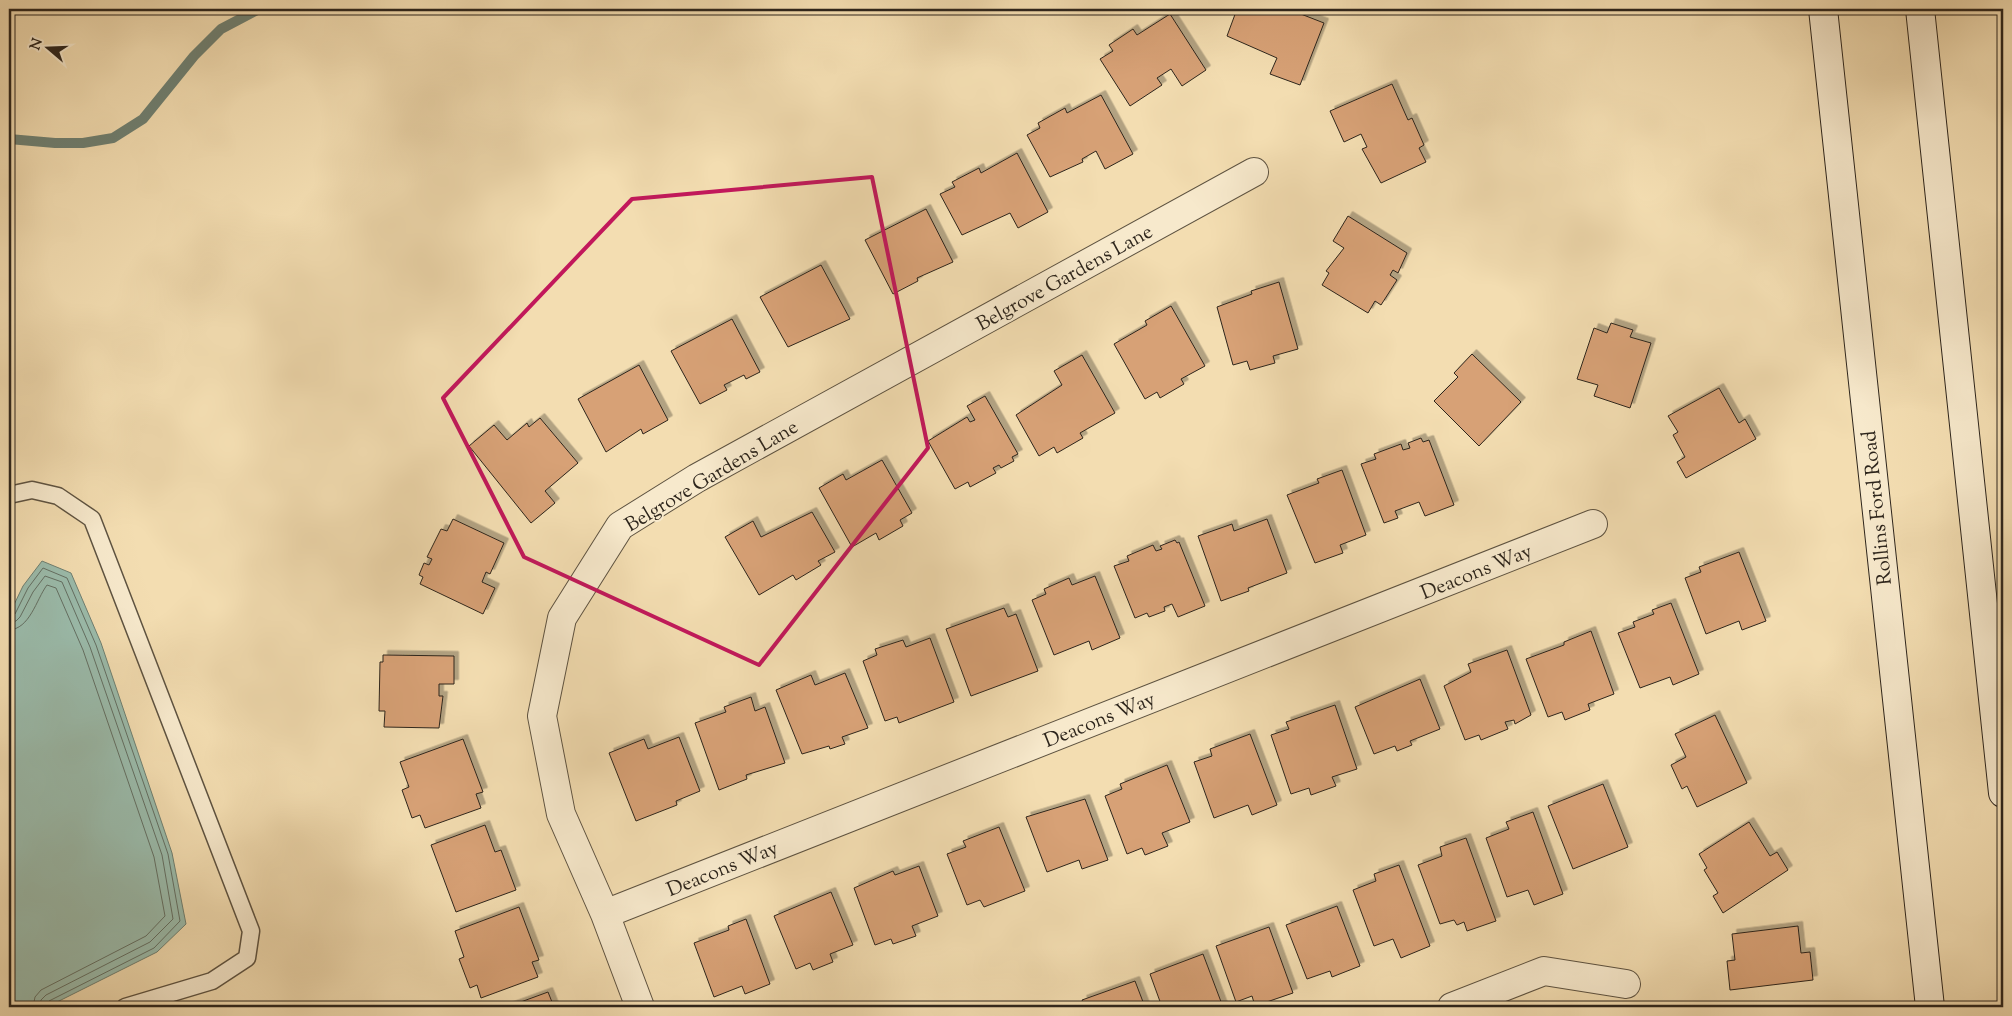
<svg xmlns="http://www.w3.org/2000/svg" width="2012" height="1016" font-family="'Sorts Mill Goudy',serif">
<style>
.water{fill:#9bbcac;stroke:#6f8072}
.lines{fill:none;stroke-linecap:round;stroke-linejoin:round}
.shore{stroke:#647064;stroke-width:1}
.stream{stroke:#6f8072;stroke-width:10}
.building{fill:#d7a176;stroke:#2d251c;filter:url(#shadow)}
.lane-casing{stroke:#5e5341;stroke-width:19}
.street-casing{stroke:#5e5341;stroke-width:30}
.secondary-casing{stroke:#2d251c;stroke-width:30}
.lane{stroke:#f7e9cc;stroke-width:16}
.street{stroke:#f7e9cc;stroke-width:28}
.secondary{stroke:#f7e9cc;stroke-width:28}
.marked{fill:none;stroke:#c2185b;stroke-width:4;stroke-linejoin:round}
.labels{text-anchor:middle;stroke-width:4;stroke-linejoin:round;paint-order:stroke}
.street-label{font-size:20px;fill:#2d251c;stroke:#f7e9cc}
</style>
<defs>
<filter id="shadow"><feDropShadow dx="4.5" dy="-4.5" stdDeviation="0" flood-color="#0004"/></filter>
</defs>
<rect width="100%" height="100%" fill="#f3ddb1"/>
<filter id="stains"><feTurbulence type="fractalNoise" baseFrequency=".004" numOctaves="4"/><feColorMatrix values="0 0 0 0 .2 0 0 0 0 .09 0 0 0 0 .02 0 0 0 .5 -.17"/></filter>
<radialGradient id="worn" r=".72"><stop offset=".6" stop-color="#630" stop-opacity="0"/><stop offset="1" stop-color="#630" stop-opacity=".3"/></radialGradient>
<path class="water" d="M42 561 71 573 101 643 172 853 186 924 157 952 47 1007H9V615L23 586Z"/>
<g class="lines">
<path class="shore" d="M9 616 15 614 28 588 43 568 67 578 96 645 168 854 180 921 154 948 49 1001 46 1007
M9 623 16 621 20 617 33 592 45 576 62 582 90 647 162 855 173 919 150 942 46 995 41 1000 40 1007
M9 630C30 629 36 600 47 585L56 588 83 650 154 857 165 916 146 936 41 990 35 997 33 1007"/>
<path class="stream" d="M9 139 55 143H83L113 138 143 119 194 56 221 29 259 9"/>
</g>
<path class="building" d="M1237 9H1288L1324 23 1300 85 1270 74 1277 58 1227 36Z
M1170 14 1206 70 1182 86 1171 69 1157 78 1162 85 1130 106 1100 59 1113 51 1109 45 1133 29 1137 35Z
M1392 84 1408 120 1412 118 1424 145 1419 148 1426 162 1381 183 1362 149 1367 147 1361 134 1344 142 1330 111Z
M1101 95 1133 154 1105 169 1096 151 1082 159 1083 162 1050 177 1027 135 1040 128 1038 123 1065 108 1067 113Z
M1017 153 1048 212 1018 228 1010 213 962 235 940 194 955 187 952 182 979 168 981 173Z
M926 209 953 262 917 278 918 281 893 294 865 240Z
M1348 216 1407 253 1398 273 1393 270 1390 275 1397 280 1381 305 1375 301 1368 313 1322 285 1329 273 1326 271 1344 248 1333 241Z
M821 265 850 319 788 347 760 297Z
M1279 282 1298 349 1273 356 1275 363 1250 370 1247 361 1233 365 1217 307 1252 294 1251 291Z
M1171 306 1205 366 1181 379 1184 384 1160 398 1157 392 1145 399 1114 344 1147 325 1145 321Z
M732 319 760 372 746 379 744 375 724 385 727 390 700 404 671 351Z
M1611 323 1633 330 1630 337 1651 343 1630 408 1594 396 1598 385 1577 379 1594 328 1607 333Z
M1472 354 1521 402 1479 446 1434 401 1458 377 1454 373Z
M1082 355 1115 413 1080 433 1083 438 1057 453 1054 447 1039 456 1016 415 1062 385 1054 371Z
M639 365 668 420 643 434 641 429 606 452 578 399Z
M1719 388 1739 423 1745 419 1756 439 1686 478 1677 462 1685 457 1673 435 1678 432 1668 416Z
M985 396 1018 454 1012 457 1014 461 1001 468 999 465 993 468 996 473 970 487 968 482 955 489 928 441 967 417 970 422 975 420 967 406Z
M540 418 578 463 545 491 555 503 531 523 469 446 494 425 507 440 527 423 529 427Z
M1421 438 1423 442 1429 440 1454 505 1425 516 1419 502 1395 511 1398 518 1384 523 1361 464 1376 459 1374 454 1401 444 1403 450 1410 448 1408 443Z
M882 460 912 513 900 520 903 526 879 540 876 533 852 547 819 488 843 474 846 480Z
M1342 470 1366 535 1340 545 1343 553 1315 563 1287 495 1319 483 1317 479Z
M812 512 835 552 818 561 821 565 796 580 793 575 759 595 725 537 753 521 761 537Z
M453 519 504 543 490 574 486 572 482 582 495 588 483 614 420 584 423 577 419 575 424 563 429 565 432 559 427 557 441 529 447 531Z
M1267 519 1287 573 1248 588 1249 591 1221 601 1198 536 1232 524 1234 531Z
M1175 540 1177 543 1179 542 1205 606 1178 617 1172 604 1164 607 1165 611 1149 617 1147 613 1135 618 1114 566 1129 561 1127 556 1153 545 1156 551 1162 549 1160 546Z
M1739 552 1766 621 1742 630 1739 621 1706 634 1685 578 1701 572 1699 567Z
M1095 576 1120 638 1092 650 1089 641 1054 655 1032 600 1046 594 1044 589 1069 578 1072 585Z
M1671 603 1699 674 1673 685 1670 677 1640 688 1618 633 1635 627 1633 622 1654 614 1652 610Z
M1004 608 1008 617 1016 614 1038 671 971 696 946 629Z
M1591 631 1614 694 1588 704 1590 710 1565 720 1562 712 1548 717 1526 659 1564 645V642Z
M930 638 954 702 899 723 897 717 885 721 863 661 877 655 875 649 903 640 906 647Z
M1507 650 1531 715 1515 724 1514 720 1505 722 1508 729 1481 740 1479 735 1465 740 1444 686 1471 672 1468 664Z
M383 655 454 656V684H439V696H443L439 728 384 727 385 711H379L380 662H383Z
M845 673 868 728 842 737 845 744 830 749 829 746 802 754 776 690 811 675 815 685Z
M1420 679 1440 729 1410 741 1412 745 1397 751 1395 746 1374 754 1355 707Z
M751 697 755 711 765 707 785 763 746 775 747 779 719 790 695 723 726 712 724 707Z
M1335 705 1357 769 1332 777 1336 786 1311 795 1309 788 1291 794 1271 735 1289 729 1286 722Z
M1715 715 1747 783 1697 807 1687 786 1682 789 1671 765 1686 757 1675 734Z
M1250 734 1277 805 1252 815 1248 805 1214 818 1194 762 1212 756 1210 749Z
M679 737 700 791 676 801 677 805 636 821 609 753 644 739 648 749Z
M463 739 483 792 476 794 481 808 425 828 420 815 412 818 402 790 409 787 400 762Z
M1167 765 1190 822 1162 833 1168 846 1145 855 1142 848 1127 854 1105 796 1122 789 1120 784Z
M1603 784 1628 847 1573 869 1548 806Z
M1085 799 1108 860 1082 869 1079 860 1047 872 1026 817Z
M1533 812 1563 894 1534 905 1528 890 1507 897 1486 838 1509 829 1506 822Z
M1749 822 1770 856 1777 852 1788 870 1723 913 1713 896 1718 893 1704 870 1707 868 1699 854Z
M485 825 495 852 501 850 516 890 456 912 431 845Z
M999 827 1025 891 984 907 980 900 967 905 947 854 966 847 963 841Z
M1466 838 1496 921 1467 931 1464 922 1457 925 1454 920 1440 924 1418 865 1442 856 1440 847Z
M1399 865 1430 946 1401 958 1393 939 1374 946 1353 890 1376 881 1374 874Z
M919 866 938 916 912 926 916 936 893 944 891 939 875 945 854 888 893 871 895 875Z
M831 892 853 945 830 954 833 962 813 970 810 963 796 969 774 916Z
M1337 906 1360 966 1332 977 1330 971 1307 979 1286 925Z
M519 907 539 960 532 962 538 977 481 998 477 985 470 988 459 959 464 957 455 931Z
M746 919 770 984 745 994 742 986 714 997 694 943 729 930 728 926Z
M1798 926 1801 953 1810 952 1813 980 1730 990 1727 961 1735 960 1732 934Z
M1269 927 1293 993 1255 1006 1252 996 1236 1002 1216 946Z
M1203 954 1223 1007H1162L1150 974Z
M1135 981 1145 1007H1085L1082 1000Z
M548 992 554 1007H507Z"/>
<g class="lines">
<g class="lane-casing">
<path id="lane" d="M9 495 32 490 58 496 92 519 251 931 247 958 212 981 125 1007"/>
</g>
<g class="street-casing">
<path id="street" d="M605 914 1593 524
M640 1007 605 914 561 814 542 716 562 618 620 526 697 478 1254 172
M1452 1007 1544 971 1626 984"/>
</g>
<g class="secondary-casing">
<path id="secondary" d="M1823 9 1930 1007
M1920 9 2003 793"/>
</g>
<use href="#lane" class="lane"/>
<use href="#street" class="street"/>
<use href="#secondary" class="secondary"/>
</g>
<path class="marked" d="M872 177 928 448 759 665 524 557 443 398 632 199Z"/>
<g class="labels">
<g class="street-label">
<text transform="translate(1064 277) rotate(-29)" y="7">Belgrove Gardens Lane</text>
<text transform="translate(711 475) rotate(-31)" y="7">Belgrove Gardens Lane</text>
<text transform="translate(1876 508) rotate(-96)" y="7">Rollins Ford Road</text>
<text transform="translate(1476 571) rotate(-22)" y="7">Deacons Way</text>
<text transform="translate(1099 719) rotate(-22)" y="7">Deacons Way</text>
<text transform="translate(722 868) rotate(-22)" y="7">Deacons Way</text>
</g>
</g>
<rect width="2012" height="1016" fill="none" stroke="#f3ddb1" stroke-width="30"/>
<rect x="10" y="10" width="1992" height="996" fill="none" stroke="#2d251c" stroke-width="2.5"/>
<rect x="15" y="15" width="1982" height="986" fill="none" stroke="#2d251c"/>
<g transform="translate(48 48) rotate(289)" stroke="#f7e9cc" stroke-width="4" paint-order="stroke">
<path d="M0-4L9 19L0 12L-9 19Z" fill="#2d251c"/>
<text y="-8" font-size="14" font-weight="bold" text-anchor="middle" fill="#2d251c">N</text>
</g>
<rect width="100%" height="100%" filter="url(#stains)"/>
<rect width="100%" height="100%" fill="url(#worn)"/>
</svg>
